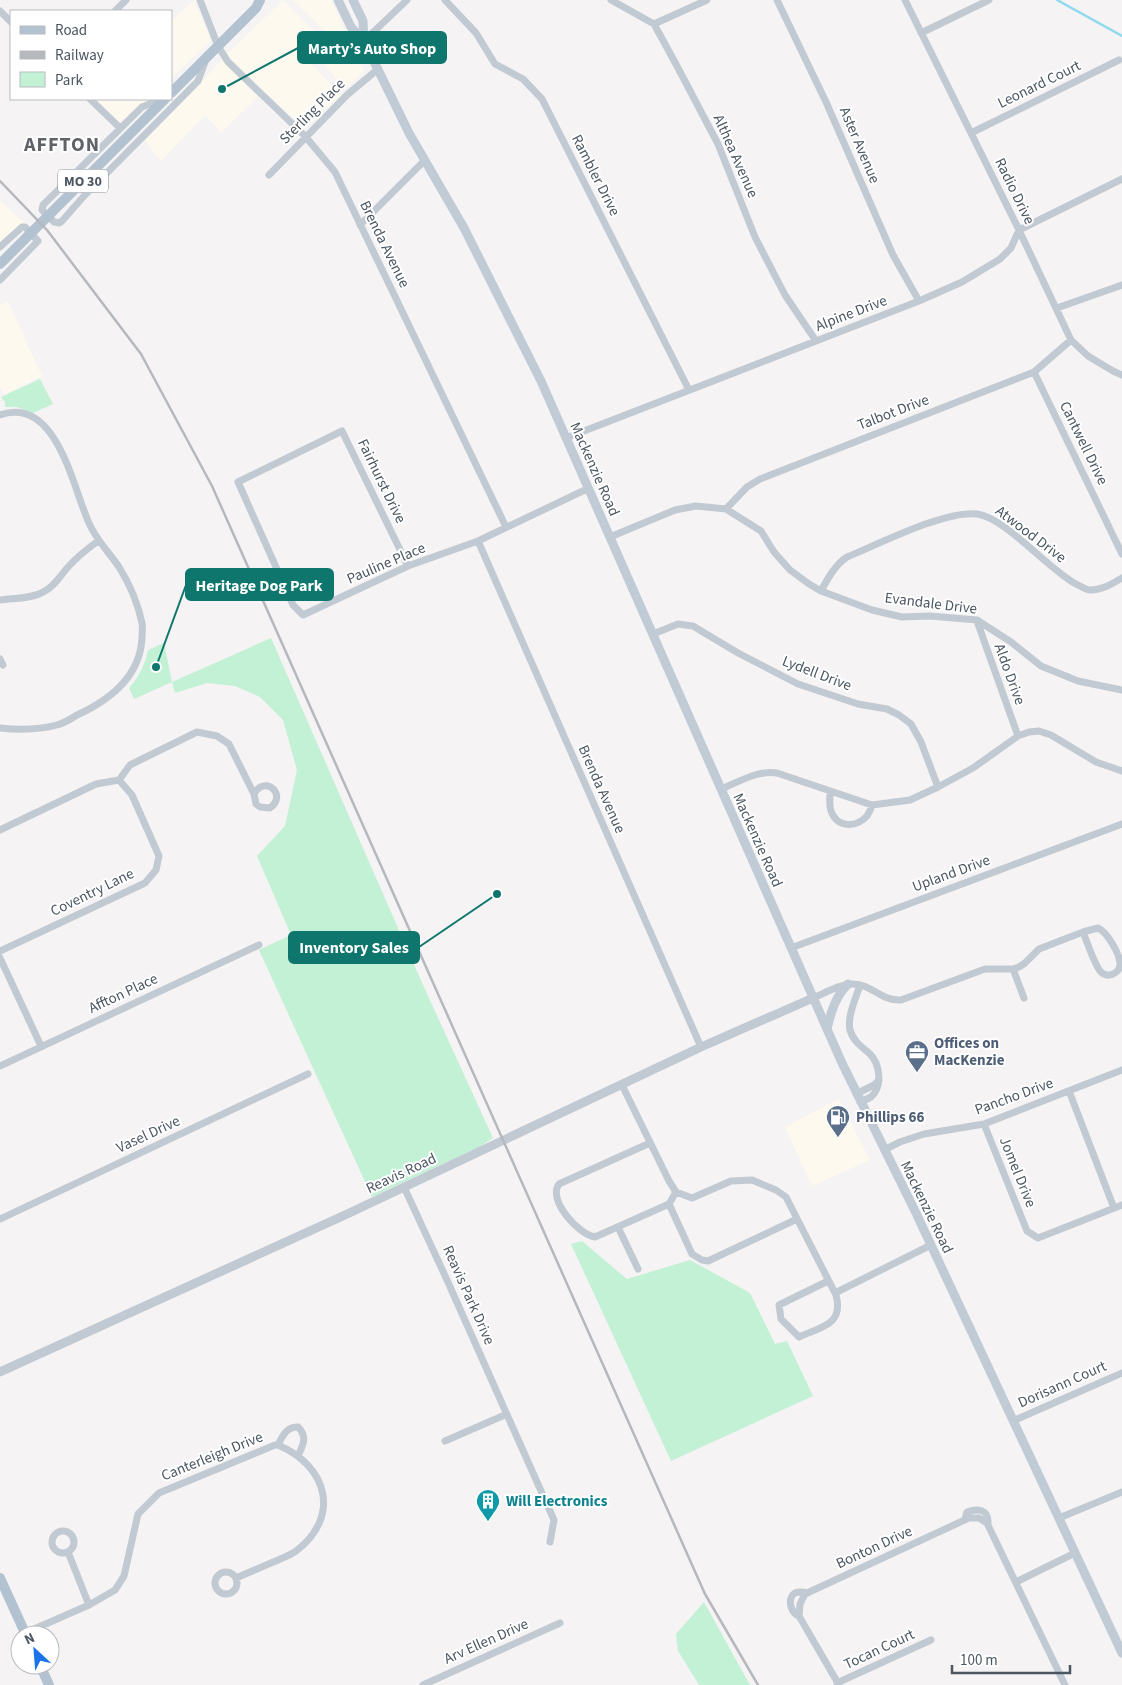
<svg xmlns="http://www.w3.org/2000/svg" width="1122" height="1685" font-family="'Source Sans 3',sans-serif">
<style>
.commercial{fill:#fdf9ef}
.green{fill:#c3f1d5}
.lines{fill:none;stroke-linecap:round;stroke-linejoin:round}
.stream{stroke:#90daee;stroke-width:2.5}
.minor{stroke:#c1cad2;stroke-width:7}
.tertiary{stroke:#c1cad2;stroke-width:9}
.secondary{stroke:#c1cbd6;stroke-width:9}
.primary{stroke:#b3c2d1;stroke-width:10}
.rail{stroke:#b5b8bd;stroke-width:2.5}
.labels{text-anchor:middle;stroke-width:4;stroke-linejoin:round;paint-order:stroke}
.shield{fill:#fff;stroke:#808990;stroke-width:1}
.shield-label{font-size:14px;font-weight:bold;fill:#4a5661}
.street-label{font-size:15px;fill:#4a5661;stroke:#fff}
.service-label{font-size:15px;font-weight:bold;fill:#4e5e75;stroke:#fff;text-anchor:start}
.culture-label{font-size:15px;font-weight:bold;fill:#0d838f;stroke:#fff;text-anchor:start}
.district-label{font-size:20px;font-weight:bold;letter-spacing:1px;fill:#5f6368;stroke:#fff}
.leader{fill:none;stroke:#0f766e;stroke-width:2}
.callout-dot{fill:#0f766e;stroke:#fff;stroke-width:2}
.callout{fill:#0f766e;stroke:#0f766e;stroke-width:2}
.callout-label{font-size:16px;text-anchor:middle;font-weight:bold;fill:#fff}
</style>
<rect width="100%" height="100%" fill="#f5f3f3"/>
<path class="commercial" d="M194 0 211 41 171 78V21Z
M283 0 320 37 304 56 341 95 307 127 289 114 252 80 227 54Z
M293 0H331L364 71 344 90 316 53 328 34Z
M222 60 258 97 221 133 205 115 161 161 145 141Z
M95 99H148L121 123Z
M0 201 24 222 0 244Z
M8 301 42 376 4 395 0 386V305Z
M839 1099 870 1160 812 1186 785 1127Z"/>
<path class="green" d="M40 379 53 404 33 413 17 407H5V402L1 397Z
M271 638 423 985 493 1138 481 1146 372 1197 259 950 291 935 257 856 285 826 297 770 283 720 260 697 235 686 207 683 175 693 172 682 134 699 129 688C139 677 145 665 148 650L164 643 172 682Z
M582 1241 627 1279 690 1260 750 1293 775 1344 787 1341 813 1396 671 1461 571 1244Z
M704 1602 750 1685H699L678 1651 676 1634Z"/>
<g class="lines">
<path class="stream" d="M1057 0 1122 36"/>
<path class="minor" d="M200 0 218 46 228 62 305 136 335 172 506 527
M445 0 476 33 495 64 523 79 542 99 689 390
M611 0 654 24 677 66 718 144 755 237 785 295 816 341
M777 0 826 102 893 255 919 301
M905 0 1019 230 1071 340 1088 356 1113 371 1122 375
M0 11 11 22
M115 11 126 0
M654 24 707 0
M921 33 989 0
M364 41 407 0
M90 99 120 128
M162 99 142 107 43 205 42 210 54 222 59 223 62 221 84 196 198 81 205 62
M971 133 1119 60
M269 175 347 95 378 69
M360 225 424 161
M0 247 22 227H25L38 241 0 280
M1057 308 1122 285
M1034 372 1122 554
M0 415C57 395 73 489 89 523 96 540 109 552 119 567 129 583 138 604 142 623 143 628 142 633 142 638 140 677 110 700 77 715 71 719 64 723 57 725 38 730 19 730 0 728
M566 438 919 301 962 282 1000 259 1011 248 1019 230 1122 179
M726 509 747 487 760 479 1034 372 1071 340
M610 537 675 510 696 506 726 509 761 531 774 552 790 570 809 584 821 591 872 610 902 617 930 616 977 620 1011 642 1041 666 1078 681 1122 690
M478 541 701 1047
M408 566 342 431 238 482 293 605 303 615 408 566 478 541 589 488
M821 591C828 578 835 565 847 557 879 544 945 510 977 514 1006 518 1048 569 1076 584 1081 586 1086 590 1090 590 1102 590 1112 584 1122 578
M0 600C13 598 31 599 43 592 54 587 60 576 68 567 77 557 87 549 98 541
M977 621 1018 736
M653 634 678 624 693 626 738 653 798 684 858 704 887 709 899 715 911 724 921 742 938 787
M0 659 3 665
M119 780 130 765 197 732 217 736 229 744 254 794 256 804 260 807 270 808C288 795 265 774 254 794
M721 789C739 782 757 770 777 773L872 805 910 800 938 787 973 768 1018 736 1029 732 1039 731 1051 735 1096 762 1122 771
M830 791C830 798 829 805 831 811 837 828 856 828 867 816 869 813 871 809 872 805
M0 830 96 784 119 780
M1098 928C1107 932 1120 954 1120 964 1120 974 1107 979 1100 971 1094 963 1087 942 1083 932Z
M791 948 1122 824
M0 951 145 883 156 870 159 856 132 795 119 780
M0 958 41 1046
M1013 969 1024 998
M860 985C856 998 847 1016 850 1030 853 1041 862 1047 870 1054 880 1064 883 1087 871 1097 868 1099 864 1100 860 1102
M813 998C825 993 840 984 853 984 872 984 880 1001 901 1000L985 969H1013L1019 967 1025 963 1039 949 1083 932
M0 1066 259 945
M622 1085 669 1181 676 1192 692 1198 731 1181 752 1180 776 1190 786 1197 836 1295C844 1325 821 1327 799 1337L781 1319 779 1305 828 1281
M1069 1091 1114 1208
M856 1094 874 1085 879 1080
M984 1124 1027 1231 1038 1238 1122 1205
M650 1143 559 1184C547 1200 579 1235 595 1237L669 1204 676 1192
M884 1150 900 1142 924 1134 984 1124 1122 1070
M404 1187 447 1280 554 1520 550 1542
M669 1204 692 1254 702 1260 708 1261 797 1219
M0 1219 308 1074
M618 1227 638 1269
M835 1293 931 1245
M1013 1421 1122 1373
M445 1441 507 1414
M278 1445C282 1437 287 1426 298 1427 308 1437 303 1445 298 1456
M1059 1518 1122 1492
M965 1519 967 1512C978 1508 989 1509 988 1524
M52 1542a11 11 0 1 1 22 0a11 11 0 1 1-22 0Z
M68 1552 89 1605
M215 1583a11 11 0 1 1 22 0a11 11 0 1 1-22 0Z
M1016 1582 1075 1553
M799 1616C789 1613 786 1593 799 1592 802 1592 805 1592 808 1593
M25 1633 89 1605 115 1590 124 1576 138 1514 159 1493 275 1445H278C328 1466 341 1517 296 1551 291 1555 284 1557 278 1560 264 1566 250 1572 236 1578
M837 1683 931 1640
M423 1685 560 1623
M839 1685 799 1616 800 1604 805 1594 969 1518H979L987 1523 1065 1685"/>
<path class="tertiary" d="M0 1372 345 1215 701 1047 813 998"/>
<path class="secondary" d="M338 0 351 27 364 41 409 133 464 228 541 381 842 1063 916 1213 1122 1653
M353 0 363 21 364 41
M827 1029C831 1012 835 997 848 984"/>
<path class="primary" d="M171 93 256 8 260 0
M0 264 165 99
M0 1578 26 1635
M40 1665 49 1685"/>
<path class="rail" d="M0 181 47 230 141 354 212 486 705 1594 758 1685"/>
</g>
<defs>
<g id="office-pin" transform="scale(1.25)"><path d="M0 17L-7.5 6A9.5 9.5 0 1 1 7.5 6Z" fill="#5c6f8a" stroke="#fff"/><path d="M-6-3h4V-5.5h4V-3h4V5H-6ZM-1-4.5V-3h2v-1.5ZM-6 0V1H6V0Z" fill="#fff"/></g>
<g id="fuel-pin" transform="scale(1.25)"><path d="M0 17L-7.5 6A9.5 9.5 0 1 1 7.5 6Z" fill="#5c6f8a" stroke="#fff"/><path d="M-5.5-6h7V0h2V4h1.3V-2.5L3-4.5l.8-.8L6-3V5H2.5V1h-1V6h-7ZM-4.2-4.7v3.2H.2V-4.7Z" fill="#fff"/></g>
<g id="building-pin" transform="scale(1.25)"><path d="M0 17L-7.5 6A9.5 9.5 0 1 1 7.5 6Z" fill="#0f9aa8" stroke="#fff"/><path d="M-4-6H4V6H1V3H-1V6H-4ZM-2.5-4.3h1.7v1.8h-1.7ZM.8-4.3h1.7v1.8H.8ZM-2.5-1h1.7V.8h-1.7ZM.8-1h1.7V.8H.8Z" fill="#fff"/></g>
</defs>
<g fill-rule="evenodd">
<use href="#office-pin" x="917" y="1052"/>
<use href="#fuel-pin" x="838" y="1117"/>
<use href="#building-pin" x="488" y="1501"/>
</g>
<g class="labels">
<rect class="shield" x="58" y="169.5" width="50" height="23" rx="4"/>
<g class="shield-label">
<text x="83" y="186">MO 30</text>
</g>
<g class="street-label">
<text transform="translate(1039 84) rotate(-26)" y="5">Leonard Court</text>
<text transform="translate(312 111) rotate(-45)" y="5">Sterling Place</text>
<text transform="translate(860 145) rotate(67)" y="5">Aster Avenue</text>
<text transform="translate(736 156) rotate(66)" y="5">Althea Avenue</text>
<text transform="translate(596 175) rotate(63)" y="5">Rambler Drive</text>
<text transform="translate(1015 191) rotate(64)" y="5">Radio Drive</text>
<text transform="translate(385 244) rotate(64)" y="5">Brenda Avenue</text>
<text transform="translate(851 313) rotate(-21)" y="5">Alpine Drive</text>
<text transform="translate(893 412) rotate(-21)" y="5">Talbot Drive</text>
<text transform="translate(1084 443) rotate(64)" y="5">Cantwell Drive</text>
<text transform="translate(595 469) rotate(66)" y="5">Mackenzie Road</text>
<text transform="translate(382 481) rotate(64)" y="5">Fairhurst Drive</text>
<text transform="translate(1031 534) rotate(37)" y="5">Atwood Drive</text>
<text transform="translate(386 563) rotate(-23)" y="5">Pauline Place</text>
<text transform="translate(931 603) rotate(7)" y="5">Evandale Drive</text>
<text transform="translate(817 673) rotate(21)" y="5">Lydell Drive</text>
<text transform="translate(1010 674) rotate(70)" y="5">Aldo Drive</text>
<text transform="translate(602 789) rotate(66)" y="5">Brenda Avenue</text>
<text transform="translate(758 840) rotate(66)" y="5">Mackenzie Road</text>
<text transform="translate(951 873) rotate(-20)" y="5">Upland Drive</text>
<text transform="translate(92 892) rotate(-26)" y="5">Coventry Lane</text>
<text transform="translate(123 993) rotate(-25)" y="5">Affton Place</text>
<text transform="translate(1014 1096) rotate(-20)" y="5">Pancho Drive</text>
<text transform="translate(148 1134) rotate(-25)" y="5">Vasel Drive</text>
<text transform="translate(1018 1172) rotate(68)" y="5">Jomel Drive</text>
<text transform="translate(401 1173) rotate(-25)" y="5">Reavis Road</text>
<text transform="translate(927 1207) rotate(64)" y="5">Mackenzie Road</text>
<text transform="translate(469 1295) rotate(66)" y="5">Reavis Park Drive</text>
<text transform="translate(1062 1384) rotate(-24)" y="5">Dorisann Court</text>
<text transform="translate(212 1456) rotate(-22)" y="5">Canterleigh Drive</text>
<text transform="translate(874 1547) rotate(-25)" y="5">Bonton Drive</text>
<text transform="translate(486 1641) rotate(-24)" y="5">Arv Ellen Drive</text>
<text transform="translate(879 1649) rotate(-25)" y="5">Tocan Court</text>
</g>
<g class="service-label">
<text x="934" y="1048">Offices on<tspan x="934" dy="17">MacKenzie</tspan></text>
<text x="856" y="1122">Phillips 66</text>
</g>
<g class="culture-label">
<text x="506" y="1506">Will Electronics</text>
</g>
<g class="district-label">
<text x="62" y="151">AFFTON</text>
</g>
</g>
<path class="leader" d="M222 89L298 48M156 667L186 585M497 894L419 947"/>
<g class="callout-dot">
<circle cx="222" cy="89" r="5"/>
<circle cx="156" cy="667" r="5"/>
<circle cx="497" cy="894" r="5"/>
</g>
<g class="callout">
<rect x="298" y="32" width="148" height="31" rx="5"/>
<rect x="186" y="569" width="147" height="31" rx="5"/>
<rect x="289" y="932" width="130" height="31" rx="5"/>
</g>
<g class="callout-label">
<text x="372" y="54">Marty’s Auto Shop</text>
<text x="259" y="591">Heritage Dog Park</text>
<text x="354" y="953">Inventory Sales</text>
</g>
<rect x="10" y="10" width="162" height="90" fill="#ffffff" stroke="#b7bbc0"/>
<rect x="20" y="26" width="25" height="8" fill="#b3c2d1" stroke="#b7bbc0"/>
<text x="55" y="35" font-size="15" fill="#4a5661">Road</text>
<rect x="20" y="51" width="25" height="8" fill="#b5b8bd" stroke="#b7bbc0"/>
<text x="55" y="60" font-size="15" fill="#4a5661">Railway</text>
<rect x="20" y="72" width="25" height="15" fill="#c3f1d5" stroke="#b7bbc0"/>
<text x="55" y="85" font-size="15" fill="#4a5661">Park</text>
<g transform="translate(35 1650) rotate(334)"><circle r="24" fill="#ffffff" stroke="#b7bbc0"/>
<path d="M0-4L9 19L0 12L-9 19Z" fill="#1a73e8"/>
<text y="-8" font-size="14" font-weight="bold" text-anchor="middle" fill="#4a5661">N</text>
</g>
<path d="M952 1665v8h118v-8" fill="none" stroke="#4a5661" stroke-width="2.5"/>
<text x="960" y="1665" font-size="15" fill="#4a5661" stroke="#ffffff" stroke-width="4" paint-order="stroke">100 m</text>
</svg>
